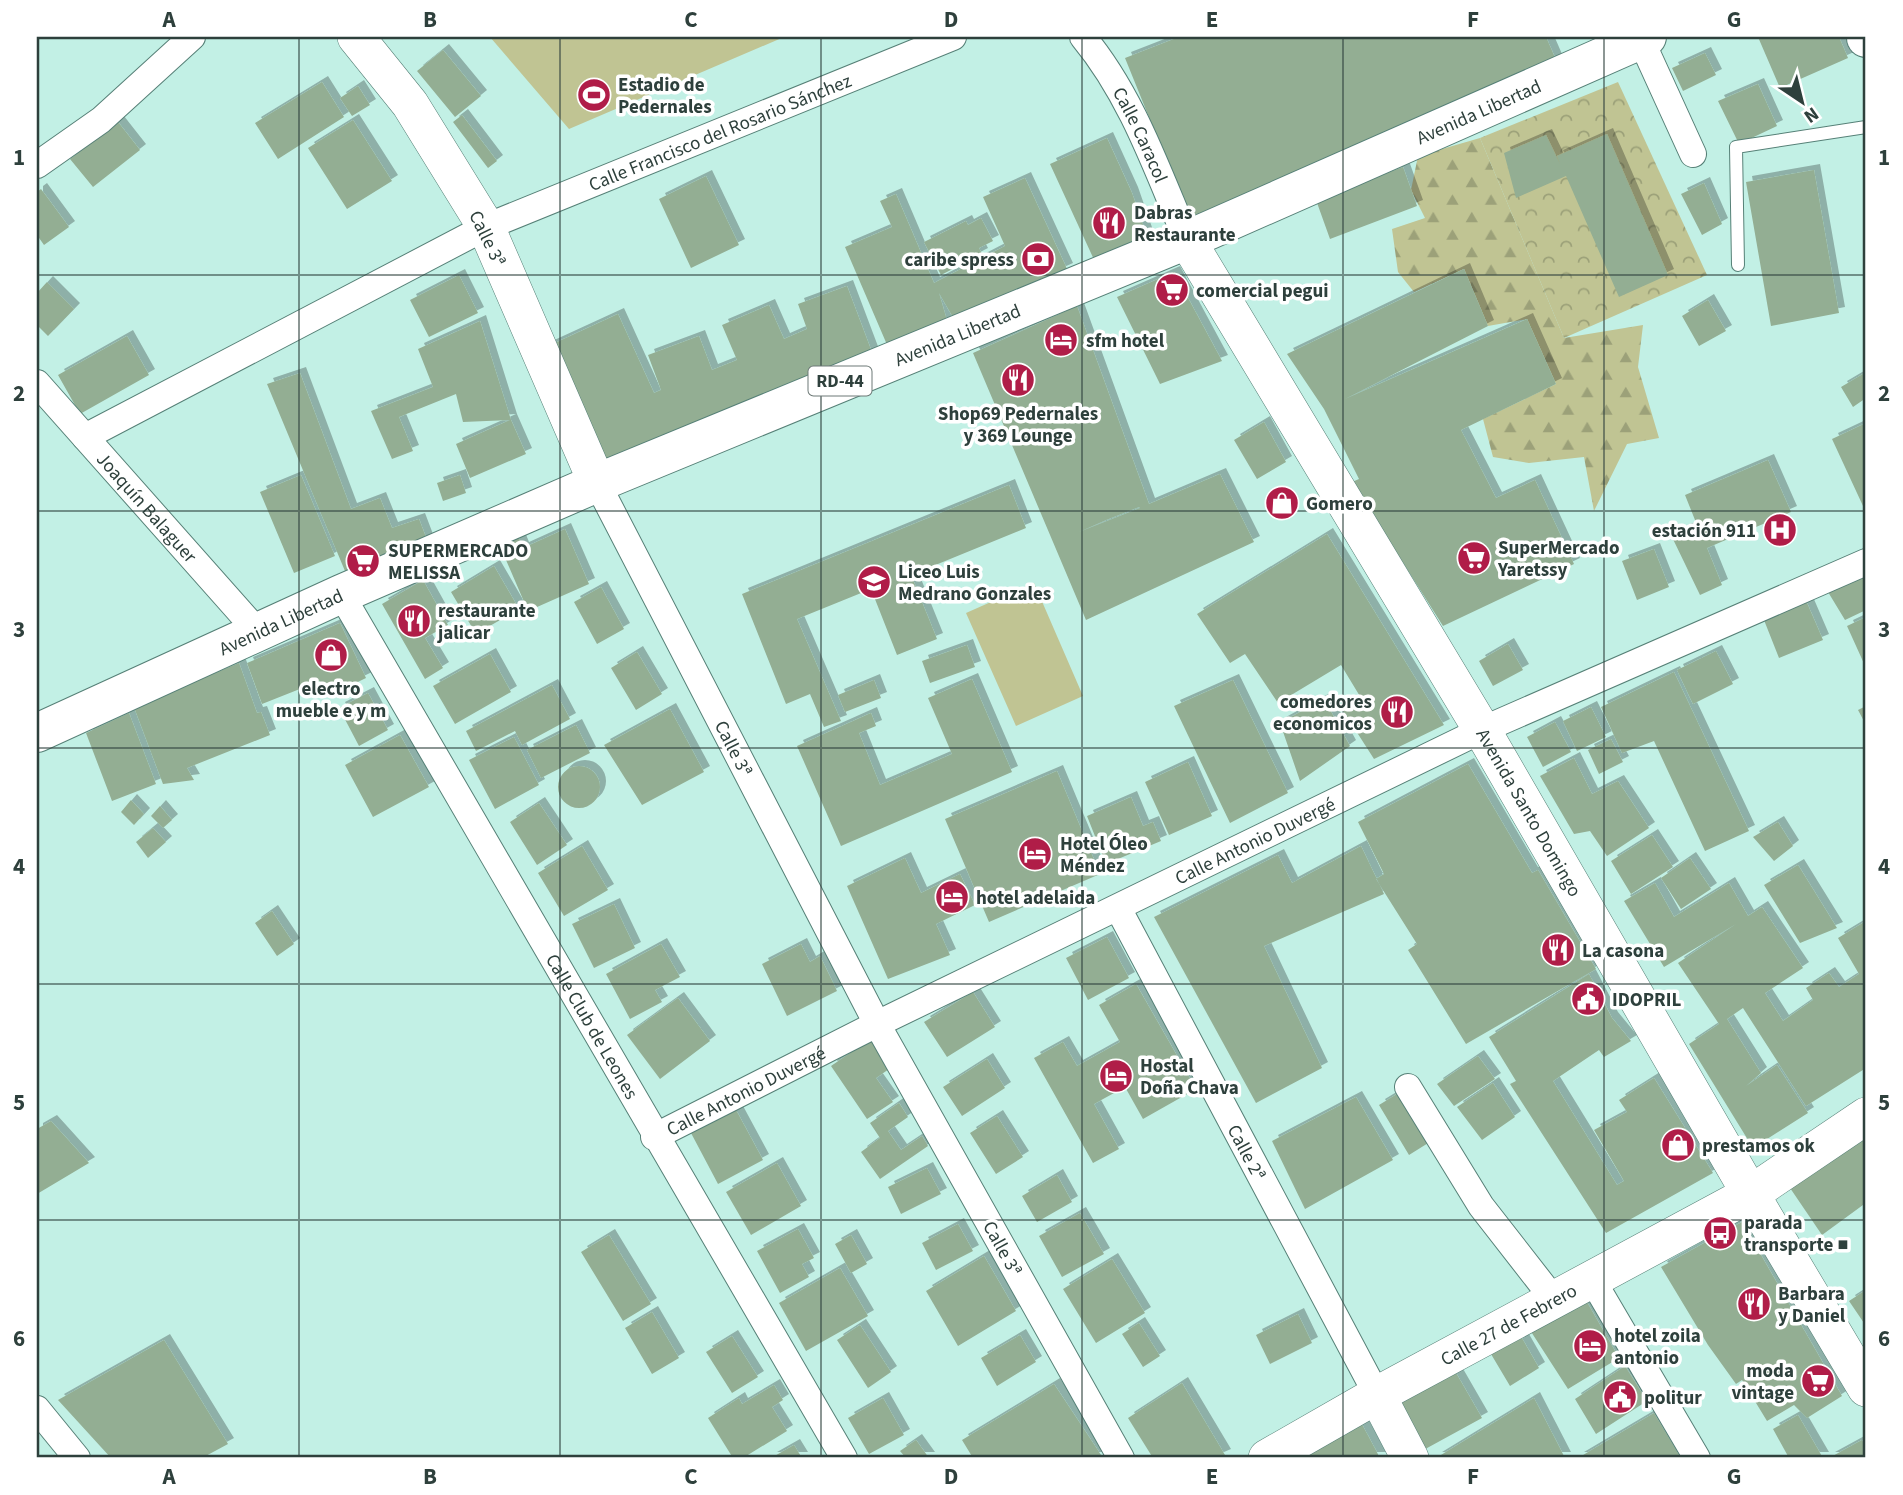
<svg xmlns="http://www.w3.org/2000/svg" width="1903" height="1495" font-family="'Source Sans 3',sans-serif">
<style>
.forest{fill:url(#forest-firs)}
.park{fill:url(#park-crowns)}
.garden{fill:#c0c493}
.building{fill:#93ae93;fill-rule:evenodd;filter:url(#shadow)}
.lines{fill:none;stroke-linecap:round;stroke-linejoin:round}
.lane-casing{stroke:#568077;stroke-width:14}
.street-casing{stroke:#568077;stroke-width:28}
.secondary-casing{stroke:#568077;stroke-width:38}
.primary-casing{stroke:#568077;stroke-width:40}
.lane{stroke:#fff;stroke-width:12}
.street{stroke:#fff;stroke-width:26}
.secondary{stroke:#fff;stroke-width:37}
.primary{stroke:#fff;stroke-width:38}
.grid{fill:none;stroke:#2e403c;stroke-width:2;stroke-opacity:0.55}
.labels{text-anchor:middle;stroke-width:7;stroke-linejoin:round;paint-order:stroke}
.shield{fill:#fff;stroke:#6d7976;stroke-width:2}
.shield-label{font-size:18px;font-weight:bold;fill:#2e403c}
.poi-label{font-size:19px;font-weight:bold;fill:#2e403c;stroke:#fff;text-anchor:start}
.street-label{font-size:19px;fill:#2e403c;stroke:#fff}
.neatline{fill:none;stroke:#2e403c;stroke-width:2.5}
.grid-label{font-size:23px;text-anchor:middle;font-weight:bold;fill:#2e403c}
</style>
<defs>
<pattern id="forest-firs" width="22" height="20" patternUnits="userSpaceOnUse" patternTransform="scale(1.75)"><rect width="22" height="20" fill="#c0c493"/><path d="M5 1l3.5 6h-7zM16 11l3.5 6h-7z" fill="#9ca179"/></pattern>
<pattern id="park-crowns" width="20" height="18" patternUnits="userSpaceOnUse" patternTransform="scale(1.75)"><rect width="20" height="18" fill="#c0c493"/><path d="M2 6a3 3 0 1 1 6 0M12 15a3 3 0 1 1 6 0" fill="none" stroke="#9ca179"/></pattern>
<filter id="shadow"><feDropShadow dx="6" dy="-6" stdDeviation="0" flood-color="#0004"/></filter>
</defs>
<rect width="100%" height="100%" fill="#c2f0e5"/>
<path class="forest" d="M1480 138 1564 338 1643 325 1638 367 1659 438 1627 444 1594 511 1584 457 1529 463 1493 457 1483 419 1556 384 1527 319 1488 326 1464 269 1414 292 1398 272 1392 229 1425 218 1411 190 1418 156Z"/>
<path class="park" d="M1618 82 1707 275 1564 338 1480 138Z"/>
<path class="garden" d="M490 37H784L569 129Z
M1034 583 1083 696 1016 726 966 613Z"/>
<path class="building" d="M1179 37H1546L1556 60 1191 221 1125 58Z
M1758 37H1839L1848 58 1780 88Z
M443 50 481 96 455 117 417 71Z
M1705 53 1716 75 1683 91 1672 68Z
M322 82 344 117 278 159 255 123Z
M1758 84 1777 126 1739 144 1718 101Z
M358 86 370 105 352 116 340 98Z
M462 115 497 161 488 168 453 122Z
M353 120 392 181 347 209 308 148Z
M118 122 140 150 93 187 70 159Z
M1607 134 1668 275 1619 297 1566 176 1516 198 1504 153 1546 135 1560 164 1557 156Z
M1107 138 1132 193 1148 239 1096 264 1050 164Z
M1403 167 1417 206 1330 239 1316 200Z
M1814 170 1839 313 1771 326 1746 182Z
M706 176 739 245 691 268 659 199Z
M1025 178 1067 269 954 319 939 293 948 324 888 347 845 247 892 227 880 201 896 194 934 283 1005 246 983 197Z
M1704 183 1722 224 1702 235 1681 194Z
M41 189 69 227 44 245 37 235V192Z
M981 218 993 241 979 248 982 254 941 275 924 242 966 221 968 225Z
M1464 269 1488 326 1345 399 1527 319 1556 384 1461 430 1496 498 1535 480 1574 564 1443 626 1352 482 1359 479 1324 409 1287 354Z
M1174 272 1222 361 1160 384 1117 297Z
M459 275 478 313 429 337 410 300Z
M47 282 74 309 48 336 37 325V293Z
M847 286 873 355 601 468 544 348 618 314 654 393 661 390 648 355 699 336 712 370 737 360 722 325 769 305 784 339 807 329 798 304Z
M1708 300 1726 331 1699 346 1682 316Z
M1077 306 1149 504 1220 474 1254 542 1086 620 973 353ZM1139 507 1140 508 1079 532 1106 520Z
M480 321 511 420 526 454 470 478 456 444 510 420 463 422 456 394 399 417 413 451 392 459 371 411 433 387 418 349Z
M127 336 149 375 80 414 58 375Z
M300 373 351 509 380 498 392 528 419 519 430 548 350 583 267 384Z
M1863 374 1866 380V398L1853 407 1841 387Z
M1264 422 1286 462 1257 479 1234 440Z
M1866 423V504L1863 506 1832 439Z
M1768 460 1791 512 1707 548 1722 585 1700 595 1671 535 1697 525 1685 495Z
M301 475 335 556 294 573 260 492Z
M460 475 466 493 443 501 437 483Z
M1009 485 1026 528 911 575 937 639 897 655 871 589 797 619 841 721 824 727 810 694 786 704 742 594Z
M565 529 589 584 528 611 500 546 519 538 523 548Z
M1327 534 1444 725 1374 759 1342 709 1361 698 1341 665 1278 703 1245 654 1230 663 1197 614Z
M1654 549 1669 587 1637 600 1622 561Z
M494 566 519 609 476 634 451 592Z
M1864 573 1866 610 1845 620 1825 587Z
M423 580 448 625 425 638 443 668 425 679 382 604Z
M601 587 624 629 597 644 574 602Z
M1804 596 1823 640 1779 658 1762 615Z
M1866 617V668L1847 626Z
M340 623 366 678 327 697 320 681 262 704 247 663Z
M1508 644 1523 670 1493 686 1479 661Z
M967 645 975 667 930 683 922 661Z
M1716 651 1733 684 1693 704 1677 670Z
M637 652 662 694 636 710 611 668Z
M490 654 511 692 455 724 433 686Z
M239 663 257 713 261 712 270 735 187 768 194 780 163 784 134 707Z
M1674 672 1749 831 1705 851 1654 741 1622 753 1601 707Z
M972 679 1012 772 841 846 797 746 871 713 876 726 859 733 880 785 952 754 928 698Z
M874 680 881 698 845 712 838 695Z
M1233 680 1288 793 1230 823 1174 706Z
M552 685 570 719 522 745 515 731 476 751 466 731Z
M368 693 388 730 359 746 339 708Z
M1324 699 1350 746 1300 781 1280 723Z
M1866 706V725L1858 710Z
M1591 707 1606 737 1577 751 1563 721Z
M670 709 704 772 642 805 604 745Z
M129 713 156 784 112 801 86 733Z
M1555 722 1571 752 1543 767 1527 737Z
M576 725 590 753 541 778 527 750Z
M400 735 429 787 373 817 345 765Z
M514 737 539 785 495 809 469 760Z
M1611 739 1623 762 1599 774 1588 750Z
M1574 758 1592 794 1618 781 1649 828 1607 856 1590 831 1574 834 1540 776Z
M1188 762 1212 816 1169 835 1145 782Z
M1468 764 1532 873 1538 870 1596 969 1466 1044 1408 950 1417 944 1376 879 1384 874 1358 822Z
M558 787a21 21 0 1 1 42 0a21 21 0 1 1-42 0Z
M1057 771 1100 874 989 922 945 819Z
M1131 797 1143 826 1153 822 1161 841 1106 864 1087 816Z
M131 800 144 814 134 825 121 812Z
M539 803 567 845 537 865 510 822Z
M160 806 172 820 163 828 151 816Z
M1778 822 1793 846 1774 861 1753 837Z
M153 828 166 842 148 858 136 842Z
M1652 835 1673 867 1631 894 1611 861Z
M582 846 608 890 564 916 538 873Z
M1361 846 1384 894 1264 946 1322 1068 1256 1103 1154 917 1278 855 1292 883Z
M905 858 921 893 960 874 975 905 936 924 950 955 888 979 847 886Z
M1690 858 1711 889 1681 909 1661 878Z
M1798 865 1837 928 1800 943 1764 885Z
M1655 883 1674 917 1729 883 1748 916 1762 907 1803 968 1765 993 1783 1021 1813 1000 1806 988 1829 973 1839 987 1859 974 1838 938 1866 921V1068L1806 1106 1743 1008 1727 1019 1761 1073 1746 1086 1777 1065 1808 1113 1753 1148 1689 1044 1719 1024 1678 963 1736 924 1664 967 1624 901Z
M614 904 635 948 594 968 572 924Z
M272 911 294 944 277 956 255 923Z
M1107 937 1129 978 1088 1000 1066 958Z
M661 944 680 977 655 990 662 1002 630 1019 606 974Z
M801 944 810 962 820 956 837 991 787 1016 762 964Z
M1589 974 1612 1018 1631 1041 1604 1057 1599 1050 1553 1081 1617 1185 1624 1181 1594 1130 1627 1112 1619 1100 1654 1078 1713 1173 1606 1233 1510 1084 1516 1081 1489 1037Z
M1136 984 1196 1089 1143 1119 1125 1087 1094 1104 1119 1149 1093 1163 1034 1058 1063 1042 1077 1066 1120 1042 1099 1005Z
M973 992 995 1027 947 1057 924 1022Z
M678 998 710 1041 660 1079 627 1035Z
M872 1038 892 1067 876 1078 893 1102 867 1119 831 1066Z
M1478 1056 1495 1079 1454 1106 1437 1084Z
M987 1059 1005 1088 962 1116 943 1087Z
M1493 1083 1515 1117 1482 1140 1457 1107Z
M1402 1091 1433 1140 1409 1155 1379 1105Z
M1356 1097 1393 1160 1305 1209 1272 1141Z
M899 1103 908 1117 888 1131 901 1150 922 1136 928 1146 880 1179 861 1152 880 1138 870 1123Z
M736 1110 763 1160 718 1184 691 1133Z
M997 1116 1023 1157 996 1174 970 1133Z
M51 1121 89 1163 37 1194V1129Z
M1866 1131V1209L1863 1205 1822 1235 1788 1185Z
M777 1163 801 1206 751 1235 726 1192Z
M927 1168 941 1194 901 1214 888 1187Z
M1057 1175 1072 1202 1037 1222 1022 1196Z
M1080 1213 1104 1254 1062 1277 1039 1236Z
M1742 1222 1842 1396 1807 1418 1794 1405 1767 1421 1742 1380 1736 1384 1708 1345 1661 1267Z
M958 1224 973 1251 936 1270 922 1243Z
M798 1229 814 1258 802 1264 809 1277 780 1293 757 1251Z
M609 1235 651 1304 623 1321 581 1252Z
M851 1235 867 1264 851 1273 835 1244Z
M984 1256 1016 1311 958 1346 926 1291Z
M1112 1259 1145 1313 1096 1343 1063 1289Z
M840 1268 868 1316 806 1351 779 1303Z
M1866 1290V1326L1849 1301Z
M1584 1297 1619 1358 1568 1389 1528 1327Z
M652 1312 679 1358 652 1374 625 1328Z
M1298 1314 1312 1343 1270 1364 1256 1335Z
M1139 1323 1160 1356 1143 1367 1122 1334Z
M860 1325 891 1372 868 1388 837 1340Z
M1519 1333 1539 1368 1510 1386 1488 1349Z
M1020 1335 1036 1362 997 1386 981 1358Z
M732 1336 758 1377 732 1393 706 1352Z
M164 1340 228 1444 202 1458H111L58 1400Z
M1452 1366 1482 1418 1418 1453 1386 1401Z
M1625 1366 1647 1401 1596 1434 1575 1399Z
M1182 1383 1225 1455 1218 1458H1153L1128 1418Z
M1054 1384 1103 1458H973L962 1440Z
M774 1385 783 1400 772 1407 787 1431 743 1458H733L708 1418 739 1398 742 1404Z
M883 1398 904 1435 869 1454 848 1418Z
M1534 1398 1565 1458H1436Z
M1654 1413 1681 1458H1578Z
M1798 1415 1823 1458H1789L1773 1429Z
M1358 1417 1380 1458H1290Z
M916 1440 929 1458H906L900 1451Z
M1862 1440 1866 1447V1458H1829Z
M794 1445 802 1458H771Z"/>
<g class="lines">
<g class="lane-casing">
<path id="lane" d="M1738 265 1736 147 1866 127"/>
</g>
<g class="street-casing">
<g id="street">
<path id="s1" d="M1083 37C1132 96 1157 170 1187 240"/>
<path d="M1641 40 1693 154"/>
<path d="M37 165 101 120 192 37"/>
<path id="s2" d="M37 383 258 632"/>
<path id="s3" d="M85 437 486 227 953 37"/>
<path d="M597 483 877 1024 1121 1458"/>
<path id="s4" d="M341 594 844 1458"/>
<path d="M1118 908 1377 1395"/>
<path d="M1408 1087 1481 1206 1555 1301"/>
<path id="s5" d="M654 1137 877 1024 1482 730 1866 562"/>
<path d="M1593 1281 1697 1458"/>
<path d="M37 1409 77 1458"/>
</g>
</g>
<g class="secondary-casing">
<g id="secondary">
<path d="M356 37 410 104 486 227 597 483"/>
<path id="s6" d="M1187 240 1482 730 1744 1183 1866 1388"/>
<path d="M1377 1395 1410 1458"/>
<path id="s7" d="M1267 1458 1377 1395 1752 1193 1866 1116"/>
</g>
</g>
<g class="primary-casing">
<g id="primary">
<path d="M1866 37V38"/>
<path id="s8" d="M37 733 341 594 597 483 1187 240 1647 37"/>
</g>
</g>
<use href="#lane" class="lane"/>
<use href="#street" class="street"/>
<use href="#secondary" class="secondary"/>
<use href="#primary" class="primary"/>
</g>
<path class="grid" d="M299 37V1458M560 37V1458M821 37V1458M1082 37V1458M1343 37V1458M1604 37V1458M37 275H1866M37 511H1866M37 748H1866M37 984H1866M37 1220H1866"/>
<defs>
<g id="stadium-disc" transform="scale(1.75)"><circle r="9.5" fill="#b01d48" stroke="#fff"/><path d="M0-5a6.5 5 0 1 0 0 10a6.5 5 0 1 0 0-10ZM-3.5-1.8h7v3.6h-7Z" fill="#fff"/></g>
<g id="restaurant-disc" transform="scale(1.75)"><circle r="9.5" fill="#b01d48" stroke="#fff"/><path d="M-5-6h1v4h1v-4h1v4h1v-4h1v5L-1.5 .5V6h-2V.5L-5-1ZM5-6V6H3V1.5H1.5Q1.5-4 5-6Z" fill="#fff"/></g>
<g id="bank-disc" transform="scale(1.75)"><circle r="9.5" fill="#b01d48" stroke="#fff"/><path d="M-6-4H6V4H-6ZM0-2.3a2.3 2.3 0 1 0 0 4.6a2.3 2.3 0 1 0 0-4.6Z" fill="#fff"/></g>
<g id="supermarket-disc" transform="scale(1.75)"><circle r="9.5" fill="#b01d48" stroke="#fff"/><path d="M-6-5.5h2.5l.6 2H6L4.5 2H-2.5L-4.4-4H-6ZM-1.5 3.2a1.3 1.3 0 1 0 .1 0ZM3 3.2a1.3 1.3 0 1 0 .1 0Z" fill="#fff"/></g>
<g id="hotel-disc" transform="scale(1.75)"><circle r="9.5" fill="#b01d48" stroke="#fff"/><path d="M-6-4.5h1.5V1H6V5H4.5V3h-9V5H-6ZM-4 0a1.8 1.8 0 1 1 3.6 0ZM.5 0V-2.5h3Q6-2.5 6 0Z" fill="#fff"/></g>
<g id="shop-disc" transform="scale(1.75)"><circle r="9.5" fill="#b01d48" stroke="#fff"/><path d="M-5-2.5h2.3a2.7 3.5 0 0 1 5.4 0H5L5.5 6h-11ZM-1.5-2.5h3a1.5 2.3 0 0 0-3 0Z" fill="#fff"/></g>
<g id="hospital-disc" transform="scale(1.75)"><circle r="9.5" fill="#b01d48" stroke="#fff"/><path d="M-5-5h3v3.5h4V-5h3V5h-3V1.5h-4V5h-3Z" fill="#fff"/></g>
<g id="school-disc" transform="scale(1.75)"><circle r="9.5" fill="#b01d48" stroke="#fff"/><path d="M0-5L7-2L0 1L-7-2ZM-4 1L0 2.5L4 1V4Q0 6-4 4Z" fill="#fff"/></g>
<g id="civic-disc" transform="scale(1.75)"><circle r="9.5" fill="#b01d48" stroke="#fff"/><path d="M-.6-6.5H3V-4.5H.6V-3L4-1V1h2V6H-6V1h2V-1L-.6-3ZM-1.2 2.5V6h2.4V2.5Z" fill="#fff"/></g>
<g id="bus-disc" transform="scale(1.75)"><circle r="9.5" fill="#b01d48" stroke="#fff"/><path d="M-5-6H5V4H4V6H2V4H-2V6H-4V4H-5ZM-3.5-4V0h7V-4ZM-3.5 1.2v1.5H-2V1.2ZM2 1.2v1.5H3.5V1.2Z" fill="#fff"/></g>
</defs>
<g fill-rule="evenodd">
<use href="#stadium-disc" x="594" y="95"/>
<use href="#restaurant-disc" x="1109" y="223"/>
<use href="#bank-disc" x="1038" y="259"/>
<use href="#supermarket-disc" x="1172" y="290"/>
<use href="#hotel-disc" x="1061" y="340"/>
<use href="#restaurant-disc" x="1018" y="380"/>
<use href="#shop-disc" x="1282" y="503"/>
<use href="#hospital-disc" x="1780" y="530"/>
<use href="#supermarket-disc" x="1474" y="558"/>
<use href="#supermarket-disc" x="363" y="561"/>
<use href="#school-disc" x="874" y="582"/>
<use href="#restaurant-disc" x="414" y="621"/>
<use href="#shop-disc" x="331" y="655"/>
<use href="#restaurant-disc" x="1397" y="712"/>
<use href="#hotel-disc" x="1035" y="854"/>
<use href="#hotel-disc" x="952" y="897"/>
<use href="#restaurant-disc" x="1558" y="950"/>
<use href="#civic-disc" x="1588" y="999"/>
<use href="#hotel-disc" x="1116" y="1076"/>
<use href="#shop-disc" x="1678" y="1145"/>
<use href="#bus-disc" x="1720" y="1233"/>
<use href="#restaurant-disc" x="1754" y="1304"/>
<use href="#hotel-disc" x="1590" y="1346"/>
<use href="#supermarket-disc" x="1818" y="1381"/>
<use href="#civic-disc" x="1620" y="1397"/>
</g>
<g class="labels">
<rect class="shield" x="808.5" y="366.5" width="63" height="29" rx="5"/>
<g class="shield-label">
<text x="840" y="387">RD-44</text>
</g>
<g class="poi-label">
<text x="618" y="91">Estadio de<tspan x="618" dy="22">Pedernales</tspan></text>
<text x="1134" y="219">Dabras<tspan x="1134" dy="22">Restaurante</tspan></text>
<text x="1014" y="266" text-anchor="end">caribe spress</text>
<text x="1196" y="297">comercial pegui</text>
<text x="1086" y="347">sfm hotel</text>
<text x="1018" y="420" text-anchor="middle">Shop69 Pedernales<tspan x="1018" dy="22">y 369 Lounge</tspan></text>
<text x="1306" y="510">Gomero</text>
<text x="1756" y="537" text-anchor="end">estación 911</text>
<text x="1498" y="554">SuperMercado<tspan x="1498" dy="22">Yaretssy</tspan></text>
<text x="388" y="557">SUPERMERCADO<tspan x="388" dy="22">MELISSA</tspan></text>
<text x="898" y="578">Liceo Luis<tspan x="898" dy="22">Medrano Gonzales</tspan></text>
<text x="438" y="617">restaurante<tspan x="438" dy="22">jalicar</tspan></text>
<text x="331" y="695" text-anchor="middle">electro<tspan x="331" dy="22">mueble e y m</tspan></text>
<text x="1372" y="708" text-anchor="end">comedores<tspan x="1372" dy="22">economicos</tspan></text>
<text x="1060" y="850">Hotel Óleo<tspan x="1060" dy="22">Méndez</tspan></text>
<text x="976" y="904">hotel adelaida</text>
<text x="1582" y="957">La casona</text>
<text x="1612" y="1006">IDOPRIL</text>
<text x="1140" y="1072">Hostal<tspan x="1140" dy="22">Doña Chava</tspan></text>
<text x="1702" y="1152">prestamos ok</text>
<text x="1744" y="1229">parada<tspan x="1744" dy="22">transporte ■</tspan></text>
<text x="1778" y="1300">Barbara<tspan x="1778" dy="22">y Daniel</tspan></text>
<text x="1614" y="1342">hotel zoila<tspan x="1614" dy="22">antonio</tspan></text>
<text x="1794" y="1377" text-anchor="end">moda<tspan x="1794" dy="22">vintage</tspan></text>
<text x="1644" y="1404">politur</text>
</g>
<g class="street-label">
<text dy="7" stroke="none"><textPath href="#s8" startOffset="1570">Avenida Libertad</textPath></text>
<text dy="7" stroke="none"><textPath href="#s3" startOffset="705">Calle Francisco del Rosario Sánchez</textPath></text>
<text dy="7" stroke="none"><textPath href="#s1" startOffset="114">Calle Caracol</textPath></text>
<text transform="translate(488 238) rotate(64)" y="7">Calle 3ª</text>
<text dy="7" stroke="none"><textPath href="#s8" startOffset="1003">Avenida Libertad</textPath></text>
<text dy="7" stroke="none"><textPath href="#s2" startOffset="166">Joaquín Balaguer</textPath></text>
<text dy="7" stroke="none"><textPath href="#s8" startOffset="268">Avenida Libertad</textPath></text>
<text transform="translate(734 748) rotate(63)" y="7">Calle 3ª</text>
<text dy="7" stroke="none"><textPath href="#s6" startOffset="667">Avenida Santo Domingo</textPath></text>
<text dy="7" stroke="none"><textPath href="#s5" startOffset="670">Calle Antonio Duvergé</textPath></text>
<text dy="7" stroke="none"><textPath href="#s4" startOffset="500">Calle Club de Leones</textPath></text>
<text dy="7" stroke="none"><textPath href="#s5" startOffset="103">Calle Antonio Duvergé</textPath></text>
<text transform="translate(1247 1152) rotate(62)" y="7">Calle 2ª</text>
<text transform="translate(1003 1248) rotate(61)" y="7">Calle 3ª</text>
<text dy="7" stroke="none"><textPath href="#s7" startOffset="276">Calle 27 de Febrero</textPath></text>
</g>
</g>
<rect width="1903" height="1495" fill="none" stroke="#ffffff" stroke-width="77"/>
<g transform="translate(1802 102) rotate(145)" stroke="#ffffff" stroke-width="5" paint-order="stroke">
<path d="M0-5L12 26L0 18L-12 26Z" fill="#2e403c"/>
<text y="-10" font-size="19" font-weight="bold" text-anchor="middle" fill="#2e403c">N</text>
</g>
<rect x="38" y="38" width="1826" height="1418" class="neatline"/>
<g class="grid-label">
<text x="169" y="27">A</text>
<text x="430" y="27">B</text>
<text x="691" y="27">C</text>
<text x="951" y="27">D</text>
<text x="1212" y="27">E</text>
<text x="1473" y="27">F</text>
<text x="1734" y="27">G</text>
<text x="19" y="165">1</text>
<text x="1884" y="165">1</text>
<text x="19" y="401">2</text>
<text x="1884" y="401">2</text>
<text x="19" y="637">3</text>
<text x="1884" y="637">3</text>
<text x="19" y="874">4</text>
<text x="1884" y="874">4</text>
<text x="19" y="1110">5</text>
<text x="1884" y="1110">5</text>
<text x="19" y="1346">6</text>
<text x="1884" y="1346">6</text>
<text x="169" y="1484">A</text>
<text x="430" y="1484">B</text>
<text x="691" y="1484">C</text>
<text x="951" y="1484">D</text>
<text x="1212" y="1484">E</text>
<text x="1473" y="1484">F</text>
<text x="1734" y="1484">G</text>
</g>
</svg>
